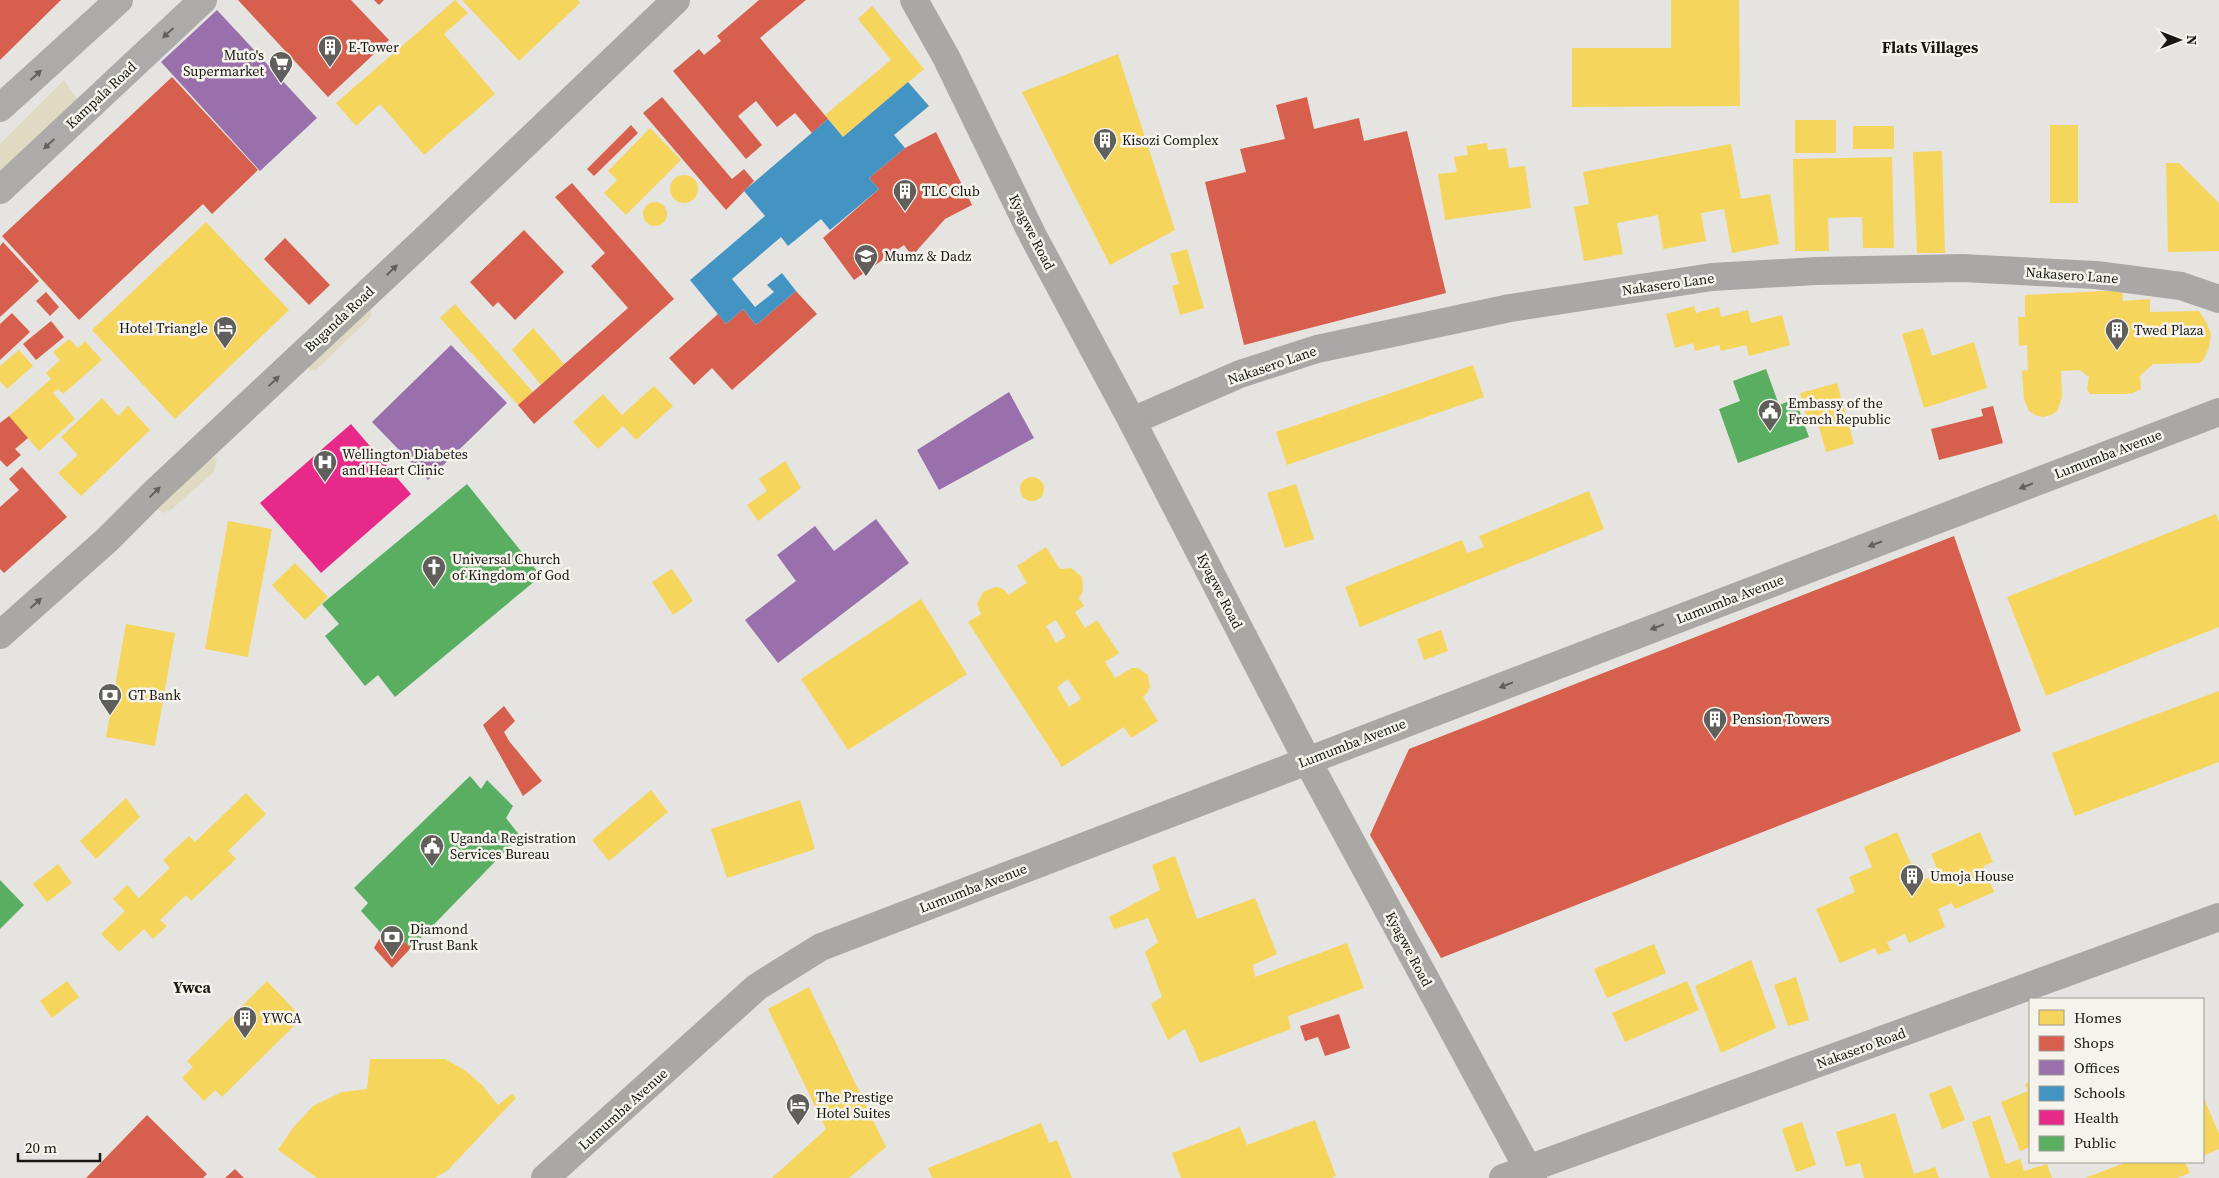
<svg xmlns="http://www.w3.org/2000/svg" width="2219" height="1178" font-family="'Source Serif 4',serif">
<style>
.green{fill:#e1dac2}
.homes{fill:#f6d55c;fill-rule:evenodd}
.shops{fill:#d6604d}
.offices{fill:#9970ab}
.schools{fill:#4393c3}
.health{fill:#e7298a}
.public{fill:#5aae61}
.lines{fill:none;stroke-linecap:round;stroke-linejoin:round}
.minor{stroke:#a9a8a7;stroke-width:28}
.tertiary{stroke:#a9a8a7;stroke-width:28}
.secondary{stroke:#a9a8a5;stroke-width:28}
.primary{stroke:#acaba9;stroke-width:28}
.oneway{fill:#62615e}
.oneway2{fill:#60605c}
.labels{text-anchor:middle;stroke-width:5;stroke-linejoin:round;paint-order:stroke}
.poi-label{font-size:14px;fill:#181714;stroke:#f5f3eb;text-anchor:start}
.street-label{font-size:14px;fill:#181714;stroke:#f5f3eb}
.quarter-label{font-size:16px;font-weight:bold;fill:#181714;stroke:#f5f3eb}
</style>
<rect width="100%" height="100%" fill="#e5e4e0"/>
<path class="green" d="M64 80 79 102 0 174V144Z
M371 309V316L365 323 316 370H309L308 366Z
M210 453 217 459 214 472 172 509 163 513 157 509Z"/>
<path class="homes" d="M455 0 468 13 444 34 495 94 424 155 380 104 356 126 336 103Z
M462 0H578L580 3 519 61Z
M1671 0H1739L1740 106 1572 107V48H1671Z
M872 6 924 69 843 137 825 115 891 60 858 19Z
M1118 54 1175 230 1110 265 1022 92Z
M1795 120H1836V153H1795Z
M2050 125H2078V203H2050Z
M1853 126H1894V149H1853Z
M650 128 681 160 626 215 604 193 617 180 608 171Z
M1487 143 1488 150 1506 148 1509 168 1525 166 1531 208 1445 220 1438 174 1457 172 1454 157 1468 155 1466 146Z
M1731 144 1741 199 1770 194 1779 244 1732 253 1724 209 1701 213 1706 241 1663 249 1658 215 1617 223 1623 254 1584 261 1574 207 1589 204 1583 172Z
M1942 151 1945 253H1917L1913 152Z
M1892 157 1894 248H1863L1862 217 1828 218 1829 251H1795L1793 159Z
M2166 163H2179L2219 203V251L2168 252Z
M670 189a14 14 0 1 1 28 0a14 14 0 1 1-28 0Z
M643 214a12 12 0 1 1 24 0a12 12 0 1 1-24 0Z
M206 222 289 310 175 419 92 330Z
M1187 249 1204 308 1180 315 1172 286 1179 284 1170 254Z
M2122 290 2123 301 2150 299V312L2199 311 2206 322 2211 334 2209 348 2203 360 2200 363 2153 364 2140 376 2141 389 2133 393 2124 394H2090L2087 390 2089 377 2080 370 2061 371 2062 397 2057 411 2051 415 2043 417 2035 415 2029 411 2024 399 2022 371 2028 370 2027 345 2019 346 2018 317H2025V295Z
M455 304 533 392 518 405 440 318Z
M1694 306 1696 313 1719 307 1721 317 1748 310 1751 323 1782 315 1790 345 1749 356 1746 345 1721 351 1719 345 1695 351 1693 343 1675 348 1666 314Z
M533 328 564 364 541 385 512 350Z
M1923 328 1932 356 1974 342 1987 388 1924 408 1902 334Z
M69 339 78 348 85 341 102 360 63 394 58 389 53 393 75 419 39 451 9 416 51 379 46 373 60 360 53 352Z
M19 350 33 366 7 389 0 381V366Z
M1473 365 1484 397 1287 465 1276 432Z
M1837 383 1854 444 1826 452 1817 420 1808 423 1800 393Z
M654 386 673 406 636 440 623 426 598 449 573 422 603 394 622 415Z
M102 398 118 416 128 406 150 430 81 496 58 473 78 455 61 437Z
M785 461 801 488 758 521 747 505 767 491 759 479Z
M1020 489a12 12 0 1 1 24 0a12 12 0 1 1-24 0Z
M1296 484 1314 539 1285 548 1267 493Z
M1589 491 1604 529 1360 627 1345 587 1462 540 1467 553 1484 547 1479 536Z
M2216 514 2219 523V627L2046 696 2007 597Z
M228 521 272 529 248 657 205 649Z
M1046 547 1060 569 1071 568 1082 577 1083 591 1079 598 1084 606 1075 612 1085 628 1097 620 1119 653 1105 662 1115 678 1132 668H1138L1148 675 1150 686 1148 692 1143 697 1158 721 1131 738 1124 727 1062 767 968 622 981 614 977 604 983 592 995 587 1002 588 1009 595 1027 583 1017 566ZM1056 620 1066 637 1056 643 1046 626ZM1068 679 1081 699 1069 707 1057 687Z
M295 563 328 597 305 620 272 585Z
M672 569 693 601 673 615 652 582Z
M921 599 967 674 848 750 801 679Z
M126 624 175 633 155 746 106 737Z
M1441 630 1448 651 1424 660 1417 639Z
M2219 691V762L2075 816 2052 753Z
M651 790 668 812 609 861 592 840Z
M246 793 266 814 228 851 236 859 191 901 186 895 160 920 167 926 153 939 144 929 119 952 101 934 125 911 113 899 127 885 139 898 170 868 163 860 189 836 195 842Z
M126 798 140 817 96 859 80 841Z
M800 800 815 849 727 878 711 829Z
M1897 832 1919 882 1939 873 1931 854 1980 832 1993 862 1983 866 1994 892 1955 909 1952 903 1938 909 1945 927 1909 943 1905 934 1887 942 1891 950 1878 955 1875 948 1840 963 1816 909 1855 892 1849 877 1872 867 1864 847Z
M1175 856 1197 919 1255 898 1277 954 1253 965 1255 977 1347 943 1364 988 1288 1016 1291 1029 1200 1063 1185 1029 1168 1040 1151 1004 1162 997 1145 952 1158 942 1148 918 1114 929 1109 917 1160 890 1152 865Z
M58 864 72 883 47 902 33 884Z
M1654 944 1666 973 1607 998 1594 969Z
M1751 960 1776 1028 1721 1053 1695 986Z
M1796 977 1809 1020 1788 1026 1774 985Z
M67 981 79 997 52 1018 40 1001Z
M267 981 302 1018 222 1097 215 1090 204 1101 182 1078 193 1067 187 1061Z
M1687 981 1699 1010 1625 1042 1612 1013Z
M809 987 886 1147 849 1178H772L826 1129 768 1009Z
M370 1059H445L466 1071 482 1085 498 1105 512 1094 516 1098 448 1170 435 1178H317L278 1150 292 1129 313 1106 342 1092 367 1089Z
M2030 1082V1147L2020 1151 2001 1102 2028 1091 2025 1084Z
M1951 1085 1965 1120 1942 1129 1929 1094Z
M2203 1096 2219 1134V1149L2203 1156Z
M1895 1113 1914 1174 1935 1167 1939 1178H1864L1860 1163 1846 1167 1836 1132Z
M1990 1115 2006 1164 2020 1159 2024 1171 2047 1164 2052 1178H1990L1972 1122Z
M1315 1120 1336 1176 1332 1178H1181L1172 1153 1240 1127 1247 1145Z
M1802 1122 1816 1165 1796 1172 1782 1129Z
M1041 1123 1049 1143 1057 1140 1072 1178H932L928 1168Z
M2127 1162H2185L2190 1173 2177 1178H2085Z"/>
<path class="shops" d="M0 0H61L0 60Z
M238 0H351L389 40 328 97Z
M374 0H384L379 5Z
M759 0H806L760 38 828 119 812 133 795 113 777 127 756 101 738 116 762 145 746 159 673 71 699 49 704 55 721 41 717 36Z
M172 77 258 170 212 214 203 204 79 320 2 236Z
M662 97 732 179 744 169 754 181 726 210 643 113Z
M1307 97 1314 129 1359 118 1364 141 1407 131 1446 293 1244 345 1205 182 1246 172 1240 149 1285 139 1276 105Z
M631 125 638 133 594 176 587 169Z
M936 132 972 205 945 219 912 256 904 245 854 280 823 238 879 189 869 178 905 148Z
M572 183 674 299 534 424 518 405 628 308 591 266 605 253 555 197Z
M524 230 564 272 515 320 498 302 493 307 470 282Z
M285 238 330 285 309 305 264 259Z
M3 242 39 281 0 317V246Z
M796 291 817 314 732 390 712 368 694 385 669 358 718 314 726 324 743 309 756 325Z
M46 292 59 307 50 316 36 301Z
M12 313 30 332 0 360V324Z
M51 321 64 337 36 360 23 344Z
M1993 406 2003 443 1939 460 1931 429 1983 416 1981 409Z
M9 416 28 438 15 449 21 455 7 467 0 460V423Z
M22 467 67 517 4 573 0 569V507L19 490 9 479Z
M1954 536 2021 731 1441 958 1370 835 1409 749Z
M504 706 515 721 504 732 509 741 542 781 523 796 483 725Z
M382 934 391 944 398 935 411 948 392 968 374 948Z
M1339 1014 1350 1048 1325 1056 1318 1037 1305 1041 1300 1026Z
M147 1115 207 1174 203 1178H86Z
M235 1169 244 1178H225Z"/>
<path class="offices" d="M217 10 317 118 260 171 161 62Z
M451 345 507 403 428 480 372 422Z
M1009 392 1034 438 939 490 917 450Z
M876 519 909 563 778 663 745 620 796 581 777 555 815 526 834 551Z"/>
<path class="schools" d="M908 82 929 106 894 135 905 148 869 178 879 189 830 230 821 219 788 246 781 237 732 279 755 307 774 292 767 285 782 273 796 291 756 325 743 309 726 324 690 280 765 216 744 191 828 119 843 137Z"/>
<path class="health" d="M351 424 411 494 321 573 260 503Z"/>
<path class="public" d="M1766 369 1779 405 1795 399 1809 437 1738 463 1719 409 1740 401 1733 381Z
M467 484 541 576 395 697 378 675 365 686 325 636 339 624 322 604Z
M470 776 481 789 487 780 513 806 506 818 520 836 411 948 398 935 391 944 361 911 368 903 354 888Z
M0 880 24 905 0 929Z"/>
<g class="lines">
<path class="minor" d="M1132 421 1240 374 1317 349 1510 308 1712 277 1816 271 1962 268 2096 275 2181 286 2219 299"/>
<path class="tertiary" d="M1307 760 1533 1178
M1503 1178 2219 917"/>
<path class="secondary" d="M914 0 946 57 1033 236 1132 421 1307 760
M0 635 107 540 154 493 436 229 676 0
M545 1178 757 987 821 947 2219 412"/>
<path class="primary" d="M0 108 119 0
M0 190 203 0"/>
</g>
<defs><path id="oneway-solid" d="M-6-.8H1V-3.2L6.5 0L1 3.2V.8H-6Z" transform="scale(1.25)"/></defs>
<g class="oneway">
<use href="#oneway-solid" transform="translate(168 33) rotate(137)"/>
<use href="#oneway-solid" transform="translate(36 75) rotate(-42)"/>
<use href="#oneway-solid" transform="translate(49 144) rotate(137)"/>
</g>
<g class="oneway2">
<use href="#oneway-solid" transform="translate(392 270) rotate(-44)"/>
<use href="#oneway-solid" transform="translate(274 381) rotate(-43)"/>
<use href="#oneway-solid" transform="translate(2026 486) rotate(159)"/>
<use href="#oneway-solid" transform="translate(155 492) rotate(-44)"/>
<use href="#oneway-solid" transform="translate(1875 544) rotate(159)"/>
<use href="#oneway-solid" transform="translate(36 603) rotate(-42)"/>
<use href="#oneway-solid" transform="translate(1657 627) rotate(159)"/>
<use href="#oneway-solid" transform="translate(1506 685) rotate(159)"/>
</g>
<defs>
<g id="building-pin" transform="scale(1.25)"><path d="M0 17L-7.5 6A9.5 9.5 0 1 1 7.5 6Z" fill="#605f5b" stroke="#f5f3eb"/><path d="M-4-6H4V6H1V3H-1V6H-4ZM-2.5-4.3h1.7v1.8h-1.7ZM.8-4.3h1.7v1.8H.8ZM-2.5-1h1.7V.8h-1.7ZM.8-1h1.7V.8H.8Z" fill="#fff"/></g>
<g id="supermarket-pin" transform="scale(1.25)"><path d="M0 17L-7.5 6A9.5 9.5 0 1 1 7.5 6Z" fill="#605f5b" stroke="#f5f3eb"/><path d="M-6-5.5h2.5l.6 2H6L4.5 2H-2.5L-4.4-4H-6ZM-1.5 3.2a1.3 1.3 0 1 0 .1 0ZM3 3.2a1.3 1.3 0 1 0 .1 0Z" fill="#fff"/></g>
<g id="school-pin" transform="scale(1.25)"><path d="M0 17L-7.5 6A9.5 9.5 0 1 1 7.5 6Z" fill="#605f5b" stroke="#f5f3eb"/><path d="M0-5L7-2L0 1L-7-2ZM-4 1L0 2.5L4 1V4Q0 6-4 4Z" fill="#fff"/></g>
<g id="hotel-pin" transform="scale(1.25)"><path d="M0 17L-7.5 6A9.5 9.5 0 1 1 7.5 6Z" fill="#605f5b" stroke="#f5f3eb"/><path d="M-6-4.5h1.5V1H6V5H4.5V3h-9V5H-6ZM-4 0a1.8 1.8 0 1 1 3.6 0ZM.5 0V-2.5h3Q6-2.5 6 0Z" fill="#fff"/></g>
<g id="civic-pin" transform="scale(1.25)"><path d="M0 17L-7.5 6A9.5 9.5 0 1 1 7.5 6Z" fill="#605f5b" stroke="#f5f3eb"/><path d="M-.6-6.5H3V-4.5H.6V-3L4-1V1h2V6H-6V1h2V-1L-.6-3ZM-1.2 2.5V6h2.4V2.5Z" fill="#fff"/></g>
<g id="hospital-pin" transform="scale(1.25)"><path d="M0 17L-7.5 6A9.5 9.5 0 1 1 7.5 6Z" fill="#605f5b" stroke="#f5f3eb"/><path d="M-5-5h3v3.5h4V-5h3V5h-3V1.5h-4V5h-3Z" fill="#fff"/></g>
<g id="church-pin" transform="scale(1.25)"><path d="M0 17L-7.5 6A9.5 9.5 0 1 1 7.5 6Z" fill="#605f5b" stroke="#f5f3eb"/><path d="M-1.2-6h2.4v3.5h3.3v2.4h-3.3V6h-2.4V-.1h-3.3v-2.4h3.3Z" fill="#fff"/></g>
<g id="bank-pin" transform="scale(1.25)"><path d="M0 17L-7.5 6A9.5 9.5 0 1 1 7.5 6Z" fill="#605f5b" stroke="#f5f3eb"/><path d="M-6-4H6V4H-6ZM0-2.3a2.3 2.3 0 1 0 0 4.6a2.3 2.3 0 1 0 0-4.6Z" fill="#fff"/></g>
</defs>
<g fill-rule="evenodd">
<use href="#building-pin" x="330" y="47"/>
<use href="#supermarket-pin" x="281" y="63"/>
<use href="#building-pin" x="1105" y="140"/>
<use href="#building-pin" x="905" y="191"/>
<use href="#school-pin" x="866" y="256"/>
<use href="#hotel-pin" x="225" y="328"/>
<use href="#building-pin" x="2117" y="330"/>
<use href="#civic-pin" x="1770" y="411"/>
<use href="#hospital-pin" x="325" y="462"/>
<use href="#church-pin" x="434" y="567"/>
<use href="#bank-pin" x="110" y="695"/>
<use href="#building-pin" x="1715" y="719"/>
<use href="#civic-pin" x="432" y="846"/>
<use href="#building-pin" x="1912" y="876"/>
<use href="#bank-pin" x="392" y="937"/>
<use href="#building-pin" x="245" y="1018"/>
<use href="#hotel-pin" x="798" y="1105"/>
</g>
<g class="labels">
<g class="poi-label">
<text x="348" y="52">E-Tower</text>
<text x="264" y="60" text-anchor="end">Muto's<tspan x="264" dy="16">Supermarket</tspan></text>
<text x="1122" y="145">Kisozi Complex</text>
<text x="922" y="196">TLC Club</text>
<text x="884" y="261">Mumz &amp; Dadz</text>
<text x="208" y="333" text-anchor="end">Hotel Triangle</text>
<text x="2134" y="335">Twed Plaza</text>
<text x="1788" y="408">Embassy of the<tspan x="1788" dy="16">French Republic</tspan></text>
<text x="342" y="459">Wellington Diabetes<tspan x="342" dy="16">and Heart Clinic</tspan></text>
<text x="452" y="564">Universal Church<tspan x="452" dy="16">of Kingdom of God</tspan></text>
<text x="128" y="700">GT Bank</text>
<text x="1732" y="724">Pension Towers</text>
<text x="450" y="843">Uganda Registration<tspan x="450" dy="16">Services Bureau</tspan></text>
<text x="1930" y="881">Umoja House</text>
<text x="410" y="934">Diamond<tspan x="410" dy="16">Trust Bank</tspan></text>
<text x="262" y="1023">YWCA</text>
<text x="816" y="1102">The Prestige<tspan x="816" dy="16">Hotel Suites</tspan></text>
</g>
<g class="street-label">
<text transform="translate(101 95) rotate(-43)" y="5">Kampala Road</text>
<text transform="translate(1032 232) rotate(63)" y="5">Kyagwe Road</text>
<text transform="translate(2072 275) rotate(4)" y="5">Nakasero Lane</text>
<text transform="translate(1668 284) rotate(-8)" y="5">Nakasero Lane</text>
<text transform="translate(339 319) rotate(-43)" y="5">Buganda Road</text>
<text transform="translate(1272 365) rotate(-19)" y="5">Nakasero Lane</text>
<text transform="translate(2108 454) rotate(-21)" y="5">Lumumba Avenue</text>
<text transform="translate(1220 591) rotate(63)" y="5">Kyagwe Road</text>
<text transform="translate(1730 599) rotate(-21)" y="5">Lumumba Avenue</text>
<text transform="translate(1352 743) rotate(-21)" y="5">Lumumba Avenue</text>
<text transform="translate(973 888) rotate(-21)" y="5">Lumumba Avenue</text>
<text transform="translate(1409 949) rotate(62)" y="5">Kyagwe Road</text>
<text transform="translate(1861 1048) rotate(-20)" y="5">Nakasero Road</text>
<text transform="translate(623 1109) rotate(-42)" y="5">Lumumba Avenue</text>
</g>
<g class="quarter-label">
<text x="1930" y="53">Flats Villages</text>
<text x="192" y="993">Ywca</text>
</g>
</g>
<rect x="2029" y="998" width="175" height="165" fill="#f5f3eb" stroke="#9d9b95"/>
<rect x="2039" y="1010" width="25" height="15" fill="#f6d55c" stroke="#9d9b95"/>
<text x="2074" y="1023" font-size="15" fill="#181714">Homes</text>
<rect x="2039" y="1036" width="25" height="15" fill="#d6604d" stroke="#9d9b95"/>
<text x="2074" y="1048" font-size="15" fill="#181714">Shops</text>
<rect x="2039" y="1060" width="25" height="15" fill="#9970ab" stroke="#9d9b95"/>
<text x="2074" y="1073" font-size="15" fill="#181714">Offices</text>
<rect x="2039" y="1086" width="25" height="15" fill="#4393c3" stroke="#9d9b95"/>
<text x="2074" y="1098" font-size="15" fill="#181714">Schools</text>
<rect x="2039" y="1110" width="25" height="15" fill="#e7298a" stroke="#9d9b95"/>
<text x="2074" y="1123" font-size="15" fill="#181714">Health</text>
<rect x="2039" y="1136" width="25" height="15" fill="#5aae61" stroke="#9d9b95"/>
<text x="2074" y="1148" font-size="15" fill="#181714">Public</text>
<g transform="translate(2179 40) rotate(90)" stroke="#f5f3eb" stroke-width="4" paint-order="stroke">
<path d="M0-4L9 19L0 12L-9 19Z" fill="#181714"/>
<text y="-8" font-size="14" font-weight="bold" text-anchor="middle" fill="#181714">N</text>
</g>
<path d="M18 1153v8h82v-8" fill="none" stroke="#181714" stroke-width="2.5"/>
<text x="25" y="1153" font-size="15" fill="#181714" stroke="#f5f3eb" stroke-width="4" paint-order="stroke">20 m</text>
</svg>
